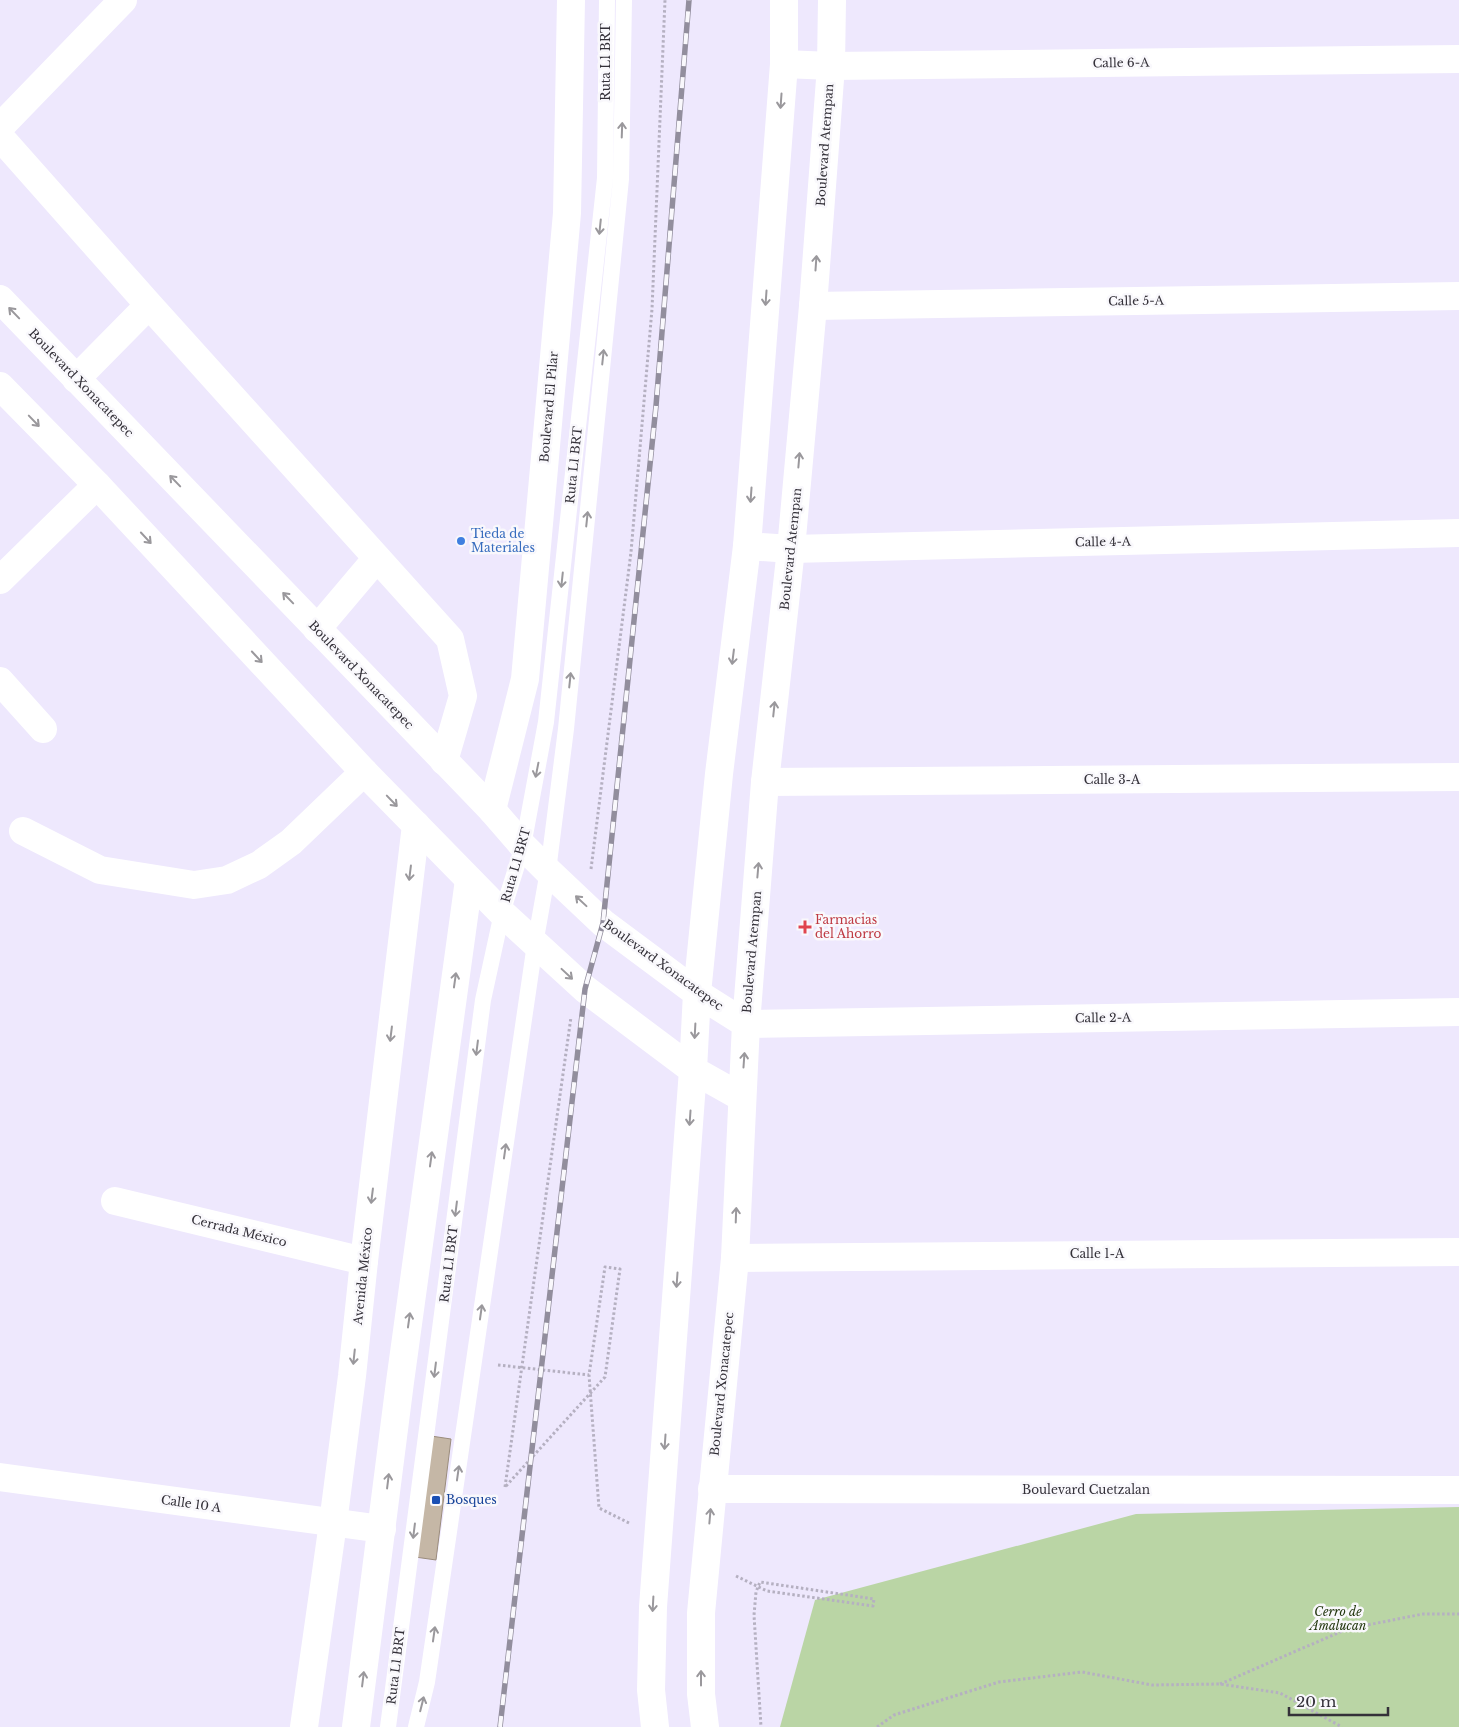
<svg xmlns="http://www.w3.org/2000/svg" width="1459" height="1727" font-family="'Libre Baskerville',serif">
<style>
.green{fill:#bad5a5}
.building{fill:#c5b7a6;stroke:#9a8c7c}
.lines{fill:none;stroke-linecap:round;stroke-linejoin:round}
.path{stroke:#b5b0c1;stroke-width:3;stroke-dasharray:2.5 2.5;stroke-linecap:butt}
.service{stroke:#fff;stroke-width:16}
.minor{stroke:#fff;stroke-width:28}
.tertiary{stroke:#fff;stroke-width:28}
.secondary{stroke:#fff;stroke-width:28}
.rail-casing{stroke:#928e9d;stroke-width:5.5}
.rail{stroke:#f9f8fc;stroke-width:4;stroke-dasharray:11;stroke-linecap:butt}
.oneway{stroke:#9a989c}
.shop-dot{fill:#3f7fe0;stroke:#f9f8fc;stroke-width:2}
.health-dot{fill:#e0444e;stroke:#f9f8fc;stroke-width:2}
.transit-dot{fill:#1a4fb4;stroke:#f9f8fc;stroke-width:2}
.labels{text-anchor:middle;stroke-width:5;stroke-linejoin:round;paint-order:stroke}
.street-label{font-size:12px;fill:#343139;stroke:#f9f8fc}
.shop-label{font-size:12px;fill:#366cbe;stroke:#f9f8fc;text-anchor:start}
.health-label{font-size:12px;fill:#be3a42;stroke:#f9f8fc;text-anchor:start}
.transit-label{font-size:12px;fill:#164399;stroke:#f9f8fc;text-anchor:start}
.park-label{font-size:12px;font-style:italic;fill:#23370f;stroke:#f9f8fc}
</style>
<rect width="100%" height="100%" fill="#eee8fd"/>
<path class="green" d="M1459 1507V1727H780L815 1600 1136 1514Z"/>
<path class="building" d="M431 1436 451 1439 436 1560 415 1557Z"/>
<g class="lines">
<path class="path" d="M591 869 631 552 652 309 665 0
M498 1365 589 1375
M506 1486 605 1377 620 1269 605 1267 589 1375 599 1508 629 1523
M505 1487 571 1017
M736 1576 767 1591 873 1606 874 1599 760 1582 756 1592 754 1615 761 1727
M1220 1684 1347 1629 1423 1614H1459
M877 1727 894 1715 999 1682 1082 1672 1152 1685 1220 1684 1280 1693 1342 1727"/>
<path class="service" d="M388 1727 483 1000 502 913 523 846 546 722 605 178 607 0
M416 1727 427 1682 535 944 548 871 566 729 621 179 624 0"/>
<path class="minor" d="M784 64 831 66 1459 59
M0 127 123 0
M0 137 149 305 450 639 463 696 444 761
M813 306 1459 296
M76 379 149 305
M747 546 791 549 1459 533
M0 580 97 485
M317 629 377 558
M0 681 43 729
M765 782 1459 777
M492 810 525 679 567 213 571 0
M23 831 100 870 194 885 227 880 259 865 291 842 364 772
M746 1024 1459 1012
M115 1201 364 1261
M735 1258 1459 1252
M0 1477 382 1529
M712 1489 1459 1490"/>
<path class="tertiary" d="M697 993 719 774 747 546 784 64V0
M746 1024 765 782 791 549 813 306 831 66 832 0
M304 1727 333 1523 352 1376 364 1261 416 825
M356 1727 400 1382 469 880"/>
<path class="secondary" d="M0 299 492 810 523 846 548 871 603 923 697 993 746 1024 735 1258 701 1613V1694L705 1727
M0 386 97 485 364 772 502 913 585 989 693 1070 741 1097
M655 1727 651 1690 653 1607 693 1070 697 993"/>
<g class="rail-casing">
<path id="rail" d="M500 1727 585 989 603 923 656 406 689 0"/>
</g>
<use href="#rail" class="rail"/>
</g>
<defs><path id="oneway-shaft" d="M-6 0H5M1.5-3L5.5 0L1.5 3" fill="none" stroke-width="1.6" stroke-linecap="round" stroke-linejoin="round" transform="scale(1.25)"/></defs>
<g class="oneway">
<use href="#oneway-shaft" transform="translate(781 101) rotate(94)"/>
<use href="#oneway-shaft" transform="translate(622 130) rotate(-88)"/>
<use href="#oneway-shaft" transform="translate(600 227) rotate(96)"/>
<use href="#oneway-shaft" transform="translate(816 263) rotate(-86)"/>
<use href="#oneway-shaft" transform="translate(766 298) rotate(94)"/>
<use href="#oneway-shaft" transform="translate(14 313) rotate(-134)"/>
<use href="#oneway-shaft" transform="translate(603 357) rotate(-84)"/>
<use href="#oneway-shaft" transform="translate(34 421) rotate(46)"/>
<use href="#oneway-shaft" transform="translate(799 460) rotate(-85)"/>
<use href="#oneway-shaft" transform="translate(175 481) rotate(-134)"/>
<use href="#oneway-shaft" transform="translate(751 495) rotate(94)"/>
<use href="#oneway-shaft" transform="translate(587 519) rotate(-84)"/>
<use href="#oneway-shaft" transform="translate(146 538) rotate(47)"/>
<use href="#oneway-shaft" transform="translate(562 580) rotate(96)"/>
<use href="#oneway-shaft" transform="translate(288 598) rotate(-134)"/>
<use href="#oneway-shaft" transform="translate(257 657) rotate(47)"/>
<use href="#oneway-shaft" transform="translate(733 657) rotate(97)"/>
<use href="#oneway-shaft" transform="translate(570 680) rotate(-84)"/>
<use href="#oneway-shaft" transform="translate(774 709) rotate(-84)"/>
<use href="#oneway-shaft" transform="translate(537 770) rotate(101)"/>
<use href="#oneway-shaft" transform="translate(392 801) rotate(46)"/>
<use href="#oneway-shaft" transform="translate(758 870) rotate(-85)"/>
<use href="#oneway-shaft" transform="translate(410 873) rotate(97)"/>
<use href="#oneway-shaft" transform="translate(581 901) rotate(-137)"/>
<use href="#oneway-shaft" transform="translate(567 974) rotate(43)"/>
<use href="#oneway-shaft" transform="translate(455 980) rotate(-82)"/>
<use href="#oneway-shaft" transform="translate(695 1031) rotate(93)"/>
<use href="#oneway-shaft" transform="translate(391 1034) rotate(97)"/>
<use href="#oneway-shaft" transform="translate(477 1048) rotate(97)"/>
<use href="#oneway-shaft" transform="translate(744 1060) rotate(-86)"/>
<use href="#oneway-shaft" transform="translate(690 1118) rotate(94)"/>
<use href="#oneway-shaft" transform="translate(505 1151) rotate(-82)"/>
<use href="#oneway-shaft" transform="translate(431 1159) rotate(-82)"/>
<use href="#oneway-shaft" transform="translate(372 1196) rotate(97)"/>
<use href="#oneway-shaft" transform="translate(456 1209) rotate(97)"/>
<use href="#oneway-shaft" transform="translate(736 1215) rotate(-88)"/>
<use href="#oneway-shaft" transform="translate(677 1280) rotate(94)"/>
<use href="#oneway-shaft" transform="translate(481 1312) rotate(-82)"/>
<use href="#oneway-shaft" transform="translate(409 1320) rotate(-82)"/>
<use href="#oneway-shaft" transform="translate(354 1357) rotate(96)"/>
<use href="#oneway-shaft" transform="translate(435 1370) rotate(97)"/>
<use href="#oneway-shaft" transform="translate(665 1442) rotate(94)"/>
<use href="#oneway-shaft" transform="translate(458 1473) rotate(-82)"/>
<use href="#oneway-shaft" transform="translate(388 1481) rotate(-83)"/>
<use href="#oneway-shaft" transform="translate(710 1516) rotate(-85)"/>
<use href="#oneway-shaft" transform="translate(414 1531) rotate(97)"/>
<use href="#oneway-shaft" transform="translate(653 1604) rotate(93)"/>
<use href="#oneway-shaft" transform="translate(434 1634) rotate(-82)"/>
<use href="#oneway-shaft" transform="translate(701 1678) rotate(-90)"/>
<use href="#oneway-shaft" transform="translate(363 1679) rotate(-83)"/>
<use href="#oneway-shaft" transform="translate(422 1704) rotate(-76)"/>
</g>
<circle class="shop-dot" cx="461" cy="541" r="5"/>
<path class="health-dot" d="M802.5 919.5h5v5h5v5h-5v5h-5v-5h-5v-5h5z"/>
<rect class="transit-dot" x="431" y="1495" width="10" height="10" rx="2.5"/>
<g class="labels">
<g class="street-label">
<text transform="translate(606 62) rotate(-90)" y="4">Ruta L1 BRT</text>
<text transform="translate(1121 63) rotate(-1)" y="4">Calle 6-A</text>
<text transform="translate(825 145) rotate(-86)" y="4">Boulevard Atempan</text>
<text transform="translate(1136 301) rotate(-1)" y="4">Calle 5-A</text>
<text transform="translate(81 383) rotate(46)" y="4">Boulevard Xonacatepec</text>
<text transform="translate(549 407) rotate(-85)" y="4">Boulevard El Pilar</text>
<text transform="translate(574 465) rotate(-84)" y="4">Ruta L1 BRT</text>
<text transform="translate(1103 542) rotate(-1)" y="4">Calle 4-A</text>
<text transform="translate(791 549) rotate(-84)" y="4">Boulevard Atempan</text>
<text transform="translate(361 675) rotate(46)" y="4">Boulevard Xonacatepec</text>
<text x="1112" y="784">Calle 3-A</text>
<text transform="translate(516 865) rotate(-74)" y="4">Ruta L1 BRT</text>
<text transform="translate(752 952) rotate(-85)" y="4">Boulevard Atempan</text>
<text transform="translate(663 965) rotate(36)" y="4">Boulevard Xonacatepec</text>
<text transform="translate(1103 1018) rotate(-1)" y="4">Calle 2-A</text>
<text transform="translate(239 1231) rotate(14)" y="4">Cerrada México</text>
<text x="1097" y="1258">Calle 1-A</text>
<text transform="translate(449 1264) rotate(-83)" y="4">Ruta L1 BRT</text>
<text transform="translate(363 1276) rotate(-84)" y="4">Avenida México</text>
<text transform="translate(722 1384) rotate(-84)" y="4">Boulevard Xonacatepec</text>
<text x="1086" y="1494">Boulevard Cuetzalan</text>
<text transform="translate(191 1504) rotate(8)" y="4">Calle 10 A</text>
<text transform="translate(396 1666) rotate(-83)" y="4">Ruta L1 BRT</text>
</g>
<g class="shop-label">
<text x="471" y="538">Tieda de<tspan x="471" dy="14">Materiales</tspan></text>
</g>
<g class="health-label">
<text x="815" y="924">Farmacias<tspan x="815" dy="14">del Ahorro</tspan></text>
</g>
<g class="transit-label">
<text x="446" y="1504">Bosques</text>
</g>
<g class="park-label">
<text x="1338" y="1616">Cerro de<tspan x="1338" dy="14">Amalucan</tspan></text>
</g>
</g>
<path d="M1289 1707v8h99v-8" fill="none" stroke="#343139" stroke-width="2.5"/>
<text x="1296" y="1707" font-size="15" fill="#343139" stroke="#f9f8fc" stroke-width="4" paint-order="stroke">20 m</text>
</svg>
